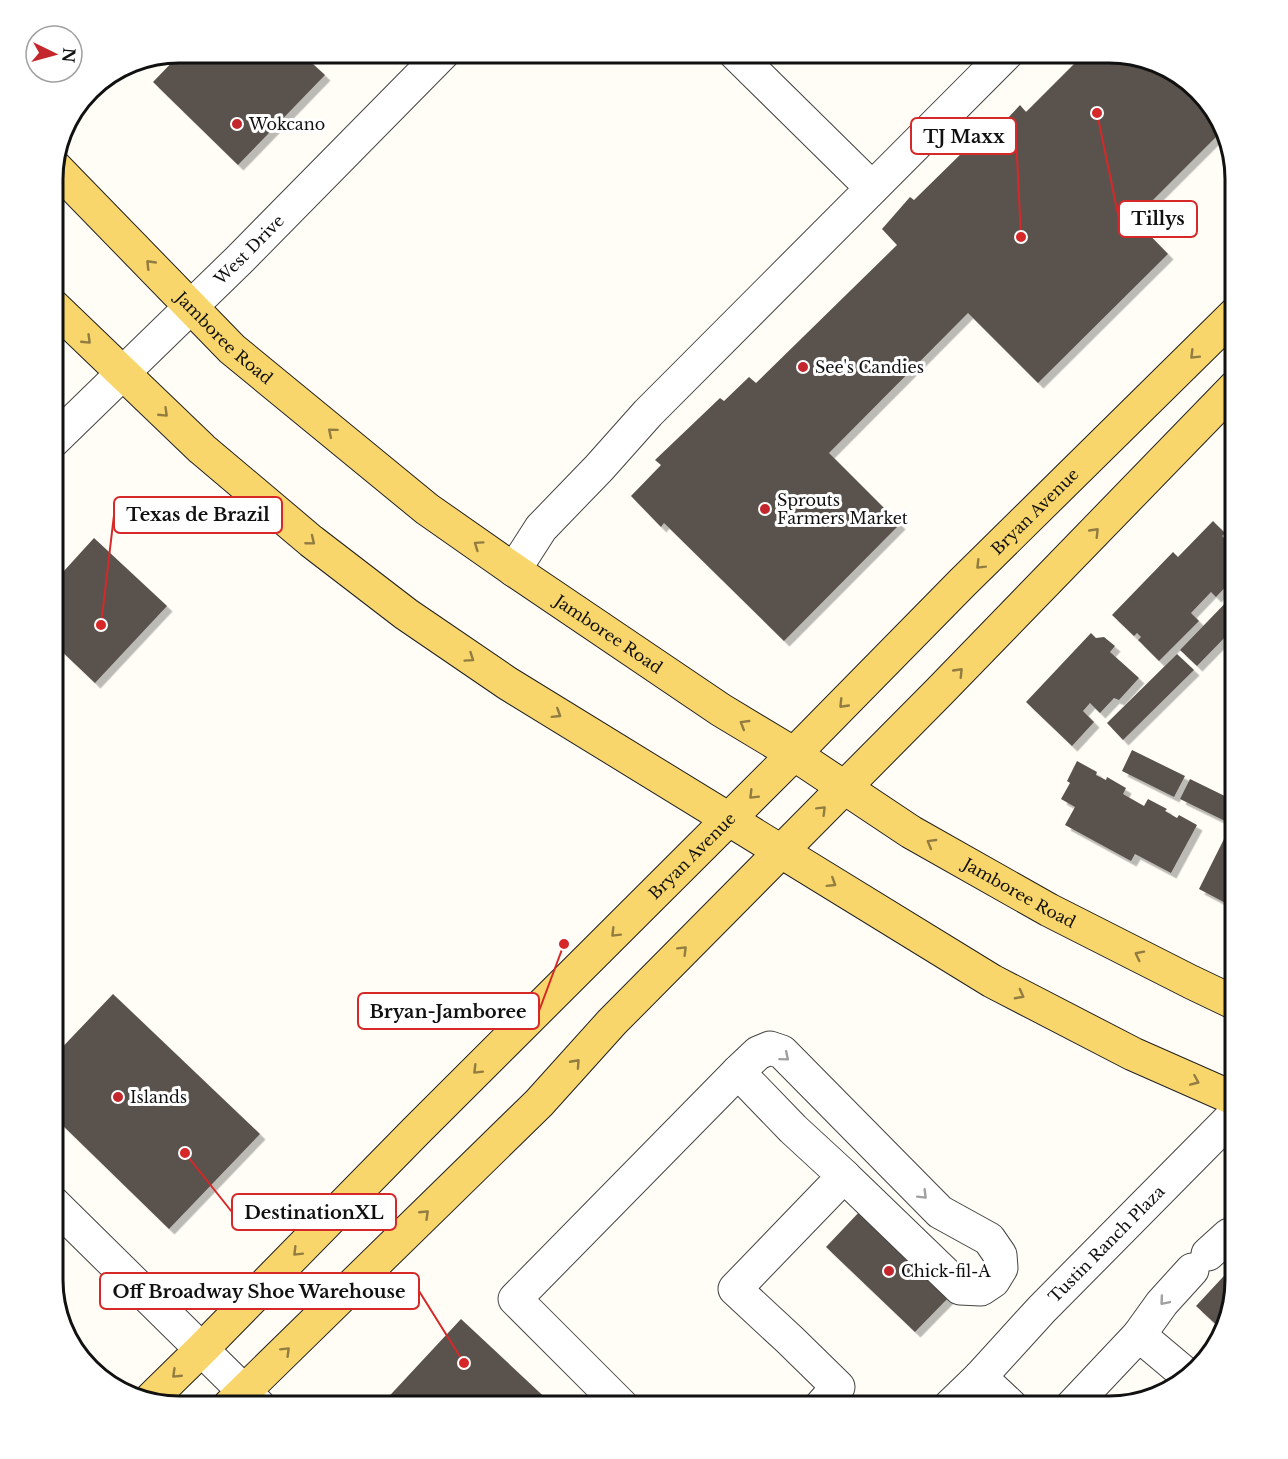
<svg xmlns="http://www.w3.org/2000/svg" width="1288" height="1459" font-family="'Libre Baskerville',serif">
<style>
.building{fill:#5a524d;filter:url(#shadow)}
.lines{fill:none;stroke-linecap:round;stroke-linejoin:round}
.minor-casing{stroke:#444;stroke-width:35}
.major-casing{stroke:#222;stroke-width:35}
.minor{stroke:#fff;stroke-width:33}
.major{stroke:#f9d66b;stroke-width:33}
.oneway{stroke:#917d42}
.oneway2{stroke:#a0a0a0}
.poi-dot{fill:#c4262e;stroke:#fff;stroke-width:2}
.labels{text-anchor:middle;stroke-width:6;stroke-linejoin:round;paint-order:stroke}
.poi-label{font-size:16px;fill:#111;stroke:#fff;text-anchor:start}
.street-label{font-size:16px;fill:#111;stroke:#fff}
.rim{fill:none;stroke:#111;stroke-width:3}
.leader{fill:none;stroke:#d62828;stroke-width:2}
.callout-dot{fill:#d62828;stroke:#fff;stroke-width:2}
.callout{fill:#fff;stroke:#d62828;stroke-width:2}
.callout-label{font-size:18px;text-anchor:middle;font-weight:bold;fill:#111}
</style>
<defs>
<filter id="shadow"><feDropShadow dx="5.5" dy="5.5" stdDeviation="0" flood-color="#0004"/></filter>
</defs>
<rect width="100%" height="100%" fill="#fffdf5"/>
<path class="building" d="M181 53H301L325 75 238 165 153 82Z
M1085 53H1117L1172 69 1210 102 1220 133 1134 219 1168 254 1038 383 968 313 829 453 900 524 784 641 664 523 661 527 631 496 661 465 655 460 720 398 724 401 749 377 756 383 897 245 882 229 910 197 914 200 969 146 976 152 1020 105 1026 112Z
M1213 521 1225 533 1222 536 1234 548 1235 546V577L1216 597 1211 592 1191 613 1199 621 1159 661 1138 640 1141 637 1137 633 1134 636 1112 615 1173 552 1178 557Z
M94 538 167 606 95 683 53 643V583Z
M1235 593V627L1197 666 1180 650Z
M1091 633 1096 638 1104 637 1115 646 1110 652 1139 678 1119 700 1114 698 1100 713 1090 703 1083 711 1094 722 1072 746 1026 702Z
M1177 654 1194 670 1123 740 1107 723Z
M1132 750 1185 776 1174 797 1122 771Z
M1077 761 1097 772 1096 775 1106 780 1107 777 1126 788 1123 794 1144 806 1148 799 1167 809 1165 811 1177 818 1179 815 1197 825 1171 873 1135 854 1131 861 1065 825 1075 807 1061 799 1070 783 1067 781Z
M1190 779 1235 801 1227 822 1180 799Z
M1226 835 1235 840V908L1199 889Z
M113 994 260 1134 169 1229 53 1116V1057Z
M862 1209 952 1294 915 1332 826 1247Z
M1235 1264V1280L1223 1331 1196 1306Z
M461 1319 554 1406H380Z"/>
<g class="lines">
<g class="minor-casing">
<g id="minor">
<path d="M735 53 872 188"/>
<path id="s1" d="M53 441 239 260 443 53"/>
<path d="M514 570 541 528 599 468 648 413 1007 53"/>
<path d="M738 1072 758 1053 770 1048 782 1052 940 1212 989 1239 1000 1255 1001 1268 993 1281 981 1289 960 1288 844 1176"/>
<path d="M53 1203 259 1406"/>
<path d="M1208 1254 1229 1235 1235 1234"/>
<path d="M1139 1335 1162 1303 1192 1270"/>
<path d="M622 1406 515 1299 738 1072 793 1129 844 1176 735 1289 790 1340 838 1387 821 1406"/>
<path d="M950 1406 980 1377"/>
<path id="s2" d="M1011 1406 980 1377 1042 1309 1235 1114"/>
<path d="M1072 1406 1139 1335 1189 1377"/>
</g>
</g>
<g class="major-casing">
<g id="major">
<path id="s3" d="M54 166 232 349 427 509 514 570 721 710 794 754 911 832 1049 910 1191 982 1235 1003"/>
<path d="M53 306 202 449 311 541 406 614 507 683 992 981 1133 1054 1235 1099"/>
<path id="s4" d="M150 1400 202 1349 416 1131 794 754 962 583 1235 314"/>
<path d="M229 1406 539 1103 612 1022 939 692 1235 387"/>
</g>
</g>
<use href="#minor" class="minor"/>
<use href="#major" class="major"/>
</g>
<defs><path id="oneway-chevron" d="M-2-3.5L2.5 0L-2 3.5" fill="none" stroke-width="1.6" stroke-linecap="round" stroke-linejoin="round" transform="scale(1.5)"/></defs>
<g class="oneway">
<use href="#oneway-chevron" transform="translate(150 264) rotate(-134)"/>
<use href="#oneway-chevron" transform="translate(87 340) rotate(44)"/>
<use href="#oneway-chevron" transform="translate(1194 355) rotate(135)"/>
<use href="#oneway-chevron" transform="translate(164 413) rotate(44)"/>
<use href="#oneway-chevron" transform="translate(332 432) rotate(-140)"/>
<use href="#oneway-chevron" transform="translate(1095 532) rotate(-46)"/>
<use href="#oneway-chevron" transform="translate(311 541) rotate(39)"/>
<use href="#oneway-chevron" transform="translate(478 545) rotate(-145)"/>
<use href="#oneway-chevron" transform="translate(980 565) rotate(135)"/>
<use href="#oneway-chevron" transform="translate(470 658) rotate(34)"/>
<use href="#oneway-chevron" transform="translate(959 672) rotate(-46)"/>
<use href="#oneway-chevron" transform="translate(843 704) rotate(134)"/>
<use href="#oneway-chevron" transform="translate(557 714) rotate(32)"/>
<use href="#oneway-chevron" transform="translate(744 724) rotate(-149)"/>
<use href="#oneway-chevron" transform="translate(753 795) rotate(135)"/>
<use href="#oneway-chevron" transform="translate(822 810) rotate(-45)"/>
<use href="#oneway-chevron" transform="translate(931 843) rotate(-150)"/>
<use href="#oneway-chevron" transform="translate(832 883) rotate(32)"/>
<use href="#oneway-chevron" transform="translate(615 933) rotate(135)"/>
<use href="#oneway-chevron" transform="translate(683 950) rotate(-45)"/>
<use href="#oneway-chevron" transform="translate(1139 955) rotate(-153)"/>
<use href="#oneway-chevron" transform="translate(1020 995) rotate(28)"/>
<use href="#oneway-chevron" transform="translate(576 1063) rotate(-48)"/>
<use href="#oneway-chevron" transform="translate(477 1070) rotate(135)"/>
<use href="#oneway-chevron" transform="translate(1195 1081) rotate(23)"/>
<use href="#oneway-chevron" transform="translate(425 1214) rotate(-44)"/>
<use href="#oneway-chevron" transform="translate(297 1252) rotate(135)"/>
<use href="#oneway-chevron" transform="translate(286 1351) rotate(-45)"/>
<use href="#oneway-chevron" transform="translate(176 1374) rotate(136)"/>
</g>
<g class="oneway2">
<use href="#oneway-chevron" transform="translate(785 1057) rotate(40)"/>
<use href="#oneway-chevron" transform="translate(923 1195) rotate(45)"/>
<use href="#oneway-chevron" transform="translate(1164 1301) rotate(130)"/>
</g>
<g class="poi-dot">
<circle cx="237" cy="124" r="6"/>
<circle cx="803" cy="367" r="6"/>
<circle cx="765" cy="509" r="6"/>
<circle cx="118" cy="1097" r="6"/>
<circle cx="889" cy="1271" r="6"/>
</g>
<g class="labels">
<g class="poi-label">
<text x="249" y="130">Wokcano</text>
<text x="815" y="373">See's Candies</text>
<text x="777" y="506">Sprouts<tspan x="777" dy="18">Farmers Market</tspan></text>
<text x="130" y="1103">Islands</text>
<text x="901" y="1277">Chick-fil-A</text>
</g>
<g class="street-label">
<text dy="6" stroke="none"><textPath href="#s1" startOffset="274">West Drive</textPath></text>
<text dy="6" stroke="none"><textPath href="#s3" startOffset="242">Jamboree Road</textPath></text>
<text dy="6" stroke="none"><textPath href="#s4" startOffset="1254">Bryan Avenue</textPath></text>
<text dy="6" stroke="none"><textPath href="#s3" startOffset="728">Jamboree Road</textPath></text>
<text dy="6" stroke="none"><textPath href="#s4" startOffset="768">Bryan Avenue</textPath></text>
<text dy="6" stroke="none"><textPath href="#s3" startOffset="1214">Jamboree Road</textPath></text>
<text dy="6" stroke="none"><textPath href="#s2" startOffset="226">Tustin Ranch Plaza</textPath></text>
</g>
</g>
<path d="M0 0H1288V1459H0ZM179 63H1109A116 116 0 0 1 1225 179V1280A116 116 0 0 1 1109 1396H179A116 116 0 0 1 63 1280V179A116 116 0 0 1 179 63Z" fill="#fff" fill-rule="evenodd"/>
<path class="rim" d="M179 63H1109A116 116 0 0 1 1225 179V1280A116 116 0 0 1 1109 1396H179A116 116 0 0 1 63 1280V179A116 116 0 0 1 179 63Z"/>
<path class="leader" d="M1021 237L1016 136M1097 113L1119 219M101 625L114 515M564 944L539 1011M185 1153L232 1212M464 1363L419 1291"/>
<g class="callout-dot">
<circle cx="1021" cy="237" r="6"/>
<circle cx="1097" cy="113" r="6"/>
<circle cx="101" cy="625" r="6"/>
<circle cx="564" cy="944" r="6"/>
<circle cx="185" cy="1153" r="6"/>
<circle cx="464" cy="1363" r="6"/>
</g>
<g class="callout">
<rect x="911" y="118" width="105" height="36" rx="6"/>
<rect x="1119" y="201" width="78" height="36" rx="6"/>
<rect x="114" y="497" width="168" height="36" rx="6"/>
<rect x="358" y="993" width="181" height="36" rx="6"/>
<rect x="232" y="1194" width="164" height="36" rx="6"/>
<rect x="100" y="1273" width="319" height="36" rx="6"/>
</g>
<g class="callout-label">
<text x="964" y="143">TJ Maxx</text>
<text x="1158" y="225">Tillys</text>
<text x="198" y="521">Texas de Brazil</text>
<text x="448" y="1018">Bryan-Jamboree</text>
<text x="314" y="1219">DestinationXL</text>
<text x="259" y="1298">Off Broadway Shoe Warehouse</text>
</g>
<g transform="translate(54 54) rotate(95)"><circle r="28" fill="#ffffff" stroke="#a0a0a0" stroke-width="1.5"/>
<path d="M0-4.5L10 22L0 15L-10 22Z" fill="#c4262e"/>
<text y="-9" font-size="16" font-weight="bold" text-anchor="middle" fill="#111111">N</text>
</g>
</svg>
